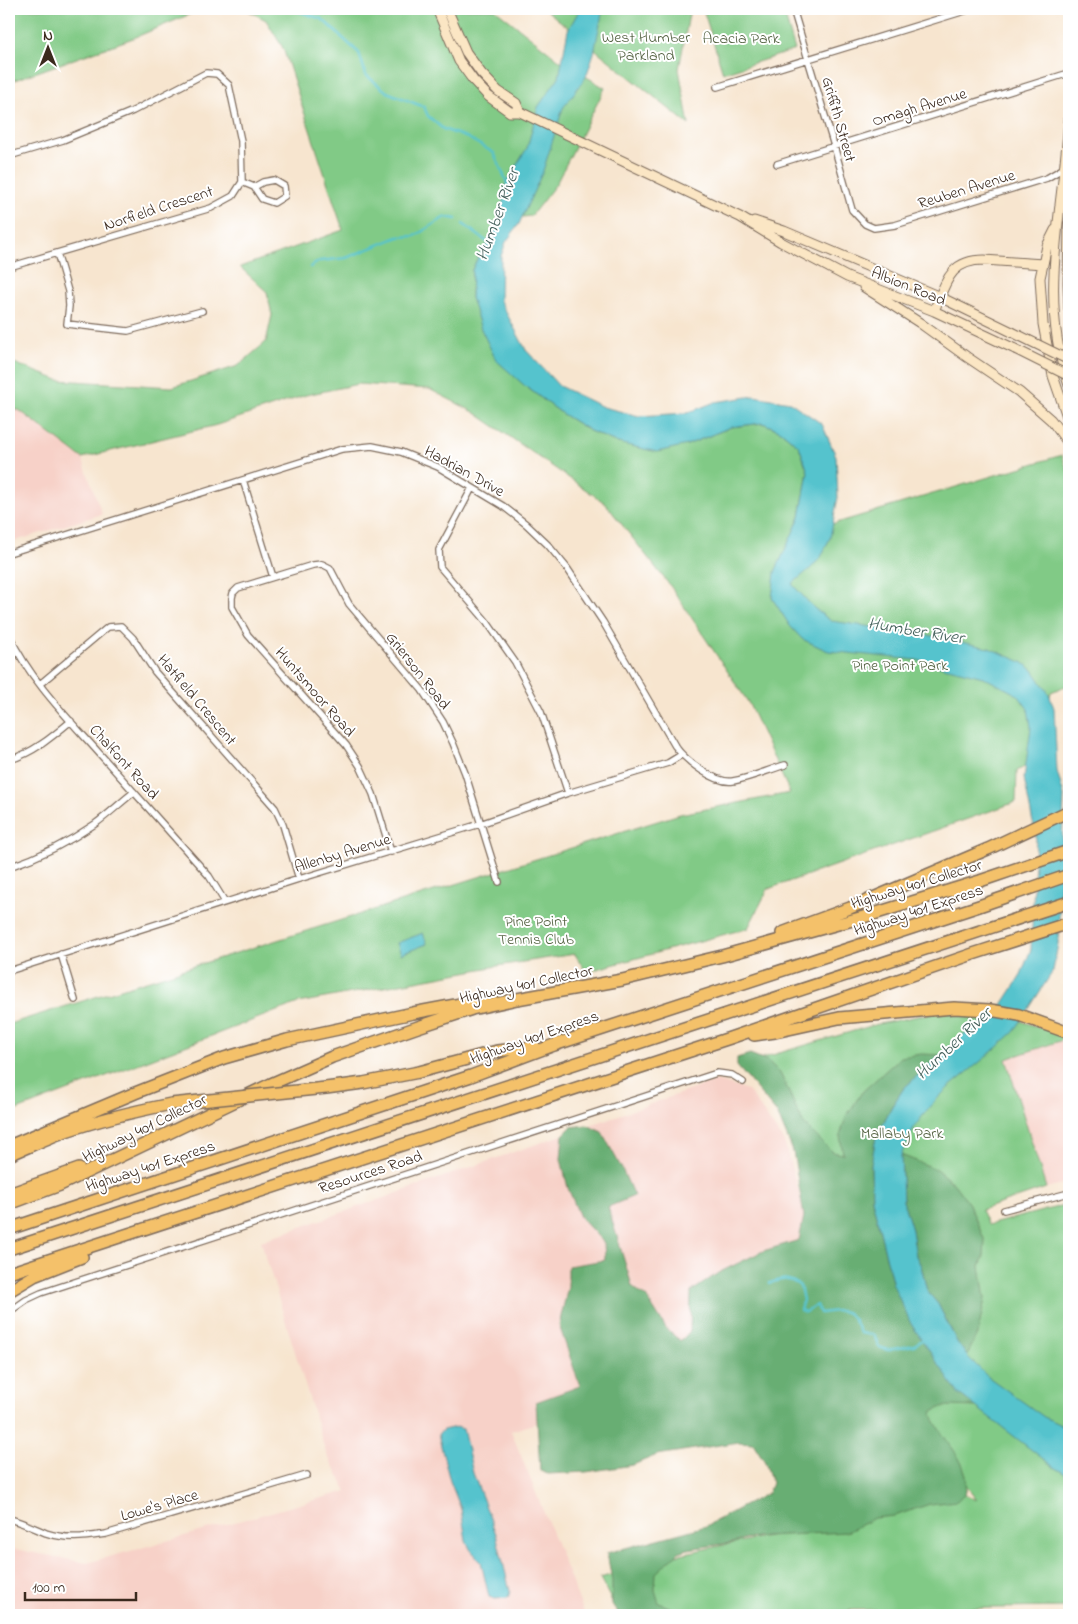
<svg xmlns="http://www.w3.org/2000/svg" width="1078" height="1624" font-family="'Indie Flower',sans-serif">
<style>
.built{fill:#f7d1c8}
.green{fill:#81ca86;stroke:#5e7a52}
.forest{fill:#68ae73;stroke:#526c48}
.water{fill:#55c3cd;stroke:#487676}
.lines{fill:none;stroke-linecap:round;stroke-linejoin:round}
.stream{stroke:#55c3cd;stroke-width:2.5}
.street-casing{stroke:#7d6b5c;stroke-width:8}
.secondary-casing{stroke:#7d6b5c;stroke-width:11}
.highway-casing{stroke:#7d6b5c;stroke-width:14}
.street{stroke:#fff;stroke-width:5.5}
.secondary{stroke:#fbe6c4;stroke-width:9}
.highway{stroke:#f4c16b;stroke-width:11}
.secondary-bridge-casing{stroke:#7d6b5c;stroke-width:11;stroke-linecap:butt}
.highway-bridge-casing{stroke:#7d6b5c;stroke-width:14;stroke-linecap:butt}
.secondary-bridge{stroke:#fbe6c4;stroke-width:9}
.highway-bridge{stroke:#f4c16b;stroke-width:11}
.labels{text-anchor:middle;stroke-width:4;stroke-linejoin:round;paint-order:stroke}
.park-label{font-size:16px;fill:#546242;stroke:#fff}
.street-label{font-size:16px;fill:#3b2a1e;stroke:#fff}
.water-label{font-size:18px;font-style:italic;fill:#44605b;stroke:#fff}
</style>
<rect width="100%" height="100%" fill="#fff"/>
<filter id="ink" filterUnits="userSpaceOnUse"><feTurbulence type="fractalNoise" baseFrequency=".02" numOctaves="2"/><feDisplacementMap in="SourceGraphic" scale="10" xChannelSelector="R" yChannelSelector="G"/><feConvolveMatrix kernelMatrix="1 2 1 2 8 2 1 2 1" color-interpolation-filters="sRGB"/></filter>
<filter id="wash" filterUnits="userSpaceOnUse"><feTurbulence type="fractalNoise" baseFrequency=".0096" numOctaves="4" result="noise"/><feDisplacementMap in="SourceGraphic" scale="20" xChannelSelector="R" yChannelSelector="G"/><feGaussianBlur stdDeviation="1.12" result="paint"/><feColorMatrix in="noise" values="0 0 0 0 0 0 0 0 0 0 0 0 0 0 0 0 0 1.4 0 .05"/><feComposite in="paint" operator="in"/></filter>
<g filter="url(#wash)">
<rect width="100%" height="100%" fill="#f7e5cf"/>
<path class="built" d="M9 410H19L82 458 102 514 9 543Z
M1069 1039V1182L1046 1188 1006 1059Z
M716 1081 748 1090 784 1142 816 1251 843 1329 511 1431 585 1615H9V1548L87 1563 347 1491 326 1453 261 1241Z"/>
<path class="green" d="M9 9H220L200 10 136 37 9 82Z
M245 9H495L562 62 605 88 556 184 531 216 500 220 488 243 479 255 472 270 471 298 525 386 564 415 590 431 618 443 687 445 731 427 763 423 781 431 799 446 808 472 800 517 793 534 833 524 1062 455 1069 475V685L1051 692 1037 760 1017 771 1016 802 768 889 748 928 586 972 575 954 497 966 298 1003 9 1113V1024L680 814 790 793 748 702 671 587 605 503 474 412 429 389 358 384 306 395 217 425 82 458 19 410H9V361L58 380 172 387 238 366 266 342 272 315 267 292 240 267 343 230 283 48 266 20Z
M545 9H690L679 69 689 125Z
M703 9H783L795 50 723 73Z
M990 1010 1069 1038 1006 1059 1046 1188 981 1210 988 1225 1069 1204V1607L848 1610V1615H619L600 1578 659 1561 661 1558 797 1530 936 1497 966 1495 977 1499 870 1371 810 1203 762 1058 874 1025 937 1012Z"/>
<path class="forest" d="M750 1054 768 1061 780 1073 803 1123 832 1152 843 1154 840 1136 846 1117 862 1092 901 1057 922 1054 940 1055 904 1088 892 1106 876 1137 871 1165 872 1199 893 1285 958 1393 978 1407 945 1406 931 1412C938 1435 960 1451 966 1475 967 1480 966 1487 966 1492L957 1501 930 1504 894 1516 874 1518 847 1532 765 1536 743 1539 737 1542 688 1549 679 1552 656 1573 655 1590 659 1603 679 1611 685 1615H619L612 1604V1580L607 1553 706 1526 768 1493 772 1483 765 1462 753 1443 739 1442 657 1455 633 1465 586 1472 548 1474 540 1471 536 1402 580 1386 559 1325 568 1287V1266L605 1260 604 1243 580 1217 568 1188 561 1159 563 1135 571 1127 587 1125 602 1132 622 1169 634 1196 608 1207 632 1286 647 1298 667 1330 681 1341 690 1331 691 1292 718 1273 763 1251 799 1240 804 1216 793 1151 777 1113 737 1066V1058Z
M901 1155 936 1169 954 1184 969 1204 985 1241 984 1256 980 1266 985 1299 978 1332 967 1356 957 1342 938 1304 927 1291 921 1266 916 1256 912 1230 903 1201Z"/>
<path class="water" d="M580 9H603L594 53 586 77 563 108 543 171 519 224 506 242 501 256 500 301 526 350 559 386 603 407 639 416 687 413 715 402 754 396 790 402 822 424 836 456 838 497 830 538 821 557 811 568 792 584 814 608 831 621 928 635 989 648 1022 662 1033 670 1049 694 1054 708 1057 771 1064 796 1058 944 1053 971 1014 1032 986 1057 948 1088 930 1106 915 1126 901 1155 903 1201 912 1230 916 1256 921 1266 927 1291 938 1304 957 1342 967 1356 987 1376 1044 1417 1069 1429V1476L1055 1468 958 1393 911 1324 893 1285 872 1199 871 1165 876 1137 892 1106 904 1088 962 1035 992 1020 1020 977 1031 949 1036 838 1024 778 1031 727 1028 709 1018 695 983 677 917 660 828 651 802 639 790 626 772 598 775 572 800 517 808 472 799 446 781 431 763 423 731 427 687 445 657 452 618 443 590 431 564 415 525 386 496 360 481 329 471 298 472 270 479 255 488 243 500 220 506 183 527 148 538 107 559 77 568 30Z
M423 933 427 944 401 954 397 943Z
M456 1427 463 1429 473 1473 496 1534 510 1591 508 1598 495 1599 489 1597 481 1562 470 1549 466 1540 461 1509 450 1481 438 1434 443 1430Z"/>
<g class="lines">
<path class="stream" d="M291 9 322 19 359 53 366 75 387 92 424 107 428 116 443 129 468 138 494 153 508 185
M463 224 490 244
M310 267 320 261 346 258 398 237 415 236 445 217 456 219
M770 1283C783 1279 789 1277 800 1286L803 1300 800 1310 805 1312 817 1305 820 1313C846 1310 850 1307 860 1333L874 1335 879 1347 888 1350 914 1345 924 1339"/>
</g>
</g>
<g filter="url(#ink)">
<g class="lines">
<g class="street-casing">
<path id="street" d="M793 9 834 146 852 210 865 224 874 228 895 225 1047 178 1069 165
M717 87 971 9
M9 156 63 140 133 111 206 73 217 74 229 85 241 141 242 182 233 196 211 208 9 267
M777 164 1069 73
M242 182 254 187 262 199 274 203 285 196 284 186 274 180 263 182 254 187
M57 253 68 291 69 306 67 324 128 331 202 311
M243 480 273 577
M472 488 439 550 440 567 487 622 515 662 541 712 568 793
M9 553 342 449 372 446 401 452 438 467 503 506 526 524 548 545 567 568 603 622 675 746C685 760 715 784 733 781 750 778 768 770 785 765
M9 635C30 680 67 717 99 753 136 794 172 835 209 876L225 902
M40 684 108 627 121 626 133 638 155 672 275 808 283 825 299 879
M9 760C33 753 52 737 71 721
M391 852 373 794 360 766 346 745 248 635 232 607V598L233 593 238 588 313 565 322 564 330 568 349 604 422 690 443 722 453 743 465 773 499 882
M9 867C39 857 69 842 95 824 109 814 121 802 134 792
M61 954 75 1000
M9 971 299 879 480 824 568 793 668 763 681 755
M1004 1210 1069 1193
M9 1312 26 1300 41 1293 717 1073 732 1075 743 1082
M9 1519C22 1522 34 1528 46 1533 67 1540 85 1537 106 1534L307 1475"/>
</g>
<g class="secondary-casing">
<path id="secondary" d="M437 9 459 61 473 80 488 96 510 112H520L740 217 781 242 847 277 934 311 1015 349
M447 9 466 52 481 73 498 91 516 103 520 112
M1069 118C1064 206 1037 299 1069 385
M1065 184 1069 200
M754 221 784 231 940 297 1012 332
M1069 223 1068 283 1069 309
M1055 230 1047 246 1040 278 1043 324 1053 376 1069 422
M864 287 920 323 967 357 1019 392 1051 420 1069 444
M934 311C946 283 949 260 984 260L1043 264"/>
</g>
<g class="highway-casing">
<path id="highway" d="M782 933 850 908 988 849 1069 811
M754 1035 775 1032 839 1018 954 1008 990 1010 1019 1015 1069 1033
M326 1088 363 1083 419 1072 497 1051 535 1047
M9 1146 135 1093 224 1058 287 1040 413 1013 482 1000
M9 1155C28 1147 47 1138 66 1131 101 1119 136 1111 171 1104
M9 1194 79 1169
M9 1204 60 1185 271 1084 332 1057 418 1027 472 1009 517 999 622 980 722 956 867 916 980 881 1069 851
M9 1229 471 1076 554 1045 979 906 1069 875
M9 1249 1069 902
M9 1273 730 1038 973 954 1069 923
M9 1291 34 1276 82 1257"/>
</g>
<use href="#street" class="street"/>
<use href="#secondary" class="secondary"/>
<use href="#highway" class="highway"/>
<g class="secondary-bridge-casing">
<path id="secondary-bridge" d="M1012 332 1069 360
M1015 349 1069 376"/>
</g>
<g class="highway-bridge-casing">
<path id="highway-bridge" d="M171 1104 326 1088"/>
</g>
<use href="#secondary-bridge" class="secondary-bridge"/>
<use href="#highway-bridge" class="highway-bridge"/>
</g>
</g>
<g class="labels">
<g class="park-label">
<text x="646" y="42">West Humber<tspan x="646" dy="18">Parkland</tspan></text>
<text x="741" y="43">Acacia Park</text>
<text x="900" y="670">Pine Point Park</text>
<text x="536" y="926">Pine Point<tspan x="536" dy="18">Tennis Club</tspan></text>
<text x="902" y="1138">Mallaby Park</text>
</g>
<g class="street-label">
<text transform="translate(919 106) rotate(-17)" y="6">Omagh Avenue</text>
<text transform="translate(840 119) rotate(74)" y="6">Griffith Street</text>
<text transform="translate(966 188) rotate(-17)" y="6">Reuben Avenue</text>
<text transform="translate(158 207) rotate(-18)" y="6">Norfield Crescent</text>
<text transform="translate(909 285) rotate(22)" y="6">Albion Road</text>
<text transform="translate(465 470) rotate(29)" y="6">Hadrian Drive</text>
<text transform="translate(419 670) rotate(52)" y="6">Grierson Road</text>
<text transform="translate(316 691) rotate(49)" y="6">Huntsmoor Road</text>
<text transform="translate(198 699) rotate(50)" y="6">Hatfield Crescent</text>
<text transform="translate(125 761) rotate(48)" y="6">Chalfont Road</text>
<text transform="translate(342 852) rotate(-17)" y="6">Allenby Avenue</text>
<text transform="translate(916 883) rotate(-17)" y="6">Highway 401 Collector</text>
<text transform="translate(918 909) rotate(-18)" y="6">Highway 401 Express</text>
<text transform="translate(526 983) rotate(-12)" y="6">Highway 401 Collector</text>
<text transform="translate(534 1036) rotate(-19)" y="6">Highway 401 Express</text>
<text transform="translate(144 1127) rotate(-26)" y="6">Highway 401 Collector</text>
<text transform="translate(150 1165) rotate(-18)" y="6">Highway 401 Express</text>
<text transform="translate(370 1171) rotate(-18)" y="6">Resources Road</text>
<text transform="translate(159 1504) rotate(-16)" y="6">Lowe's Place</text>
</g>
<g class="water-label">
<text transform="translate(497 214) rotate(-70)" y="6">Humber River</text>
<text transform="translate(916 630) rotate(9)" y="6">Humber River</text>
<text transform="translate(953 1043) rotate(-43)" y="6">Humber River</text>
</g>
</g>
<rect width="1078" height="1624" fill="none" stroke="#fff" stroke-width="30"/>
<g transform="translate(48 48)" stroke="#ffffff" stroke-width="4" paint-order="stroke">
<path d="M0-4L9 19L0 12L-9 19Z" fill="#3b2a1e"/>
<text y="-8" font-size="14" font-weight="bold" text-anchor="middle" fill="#3b2a1e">N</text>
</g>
<path d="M25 1592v8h111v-8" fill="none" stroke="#3b2a1e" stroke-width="2.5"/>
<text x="32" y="1592" font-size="15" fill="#3b2a1e" stroke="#ffffff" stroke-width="4" paint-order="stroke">100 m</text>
</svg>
